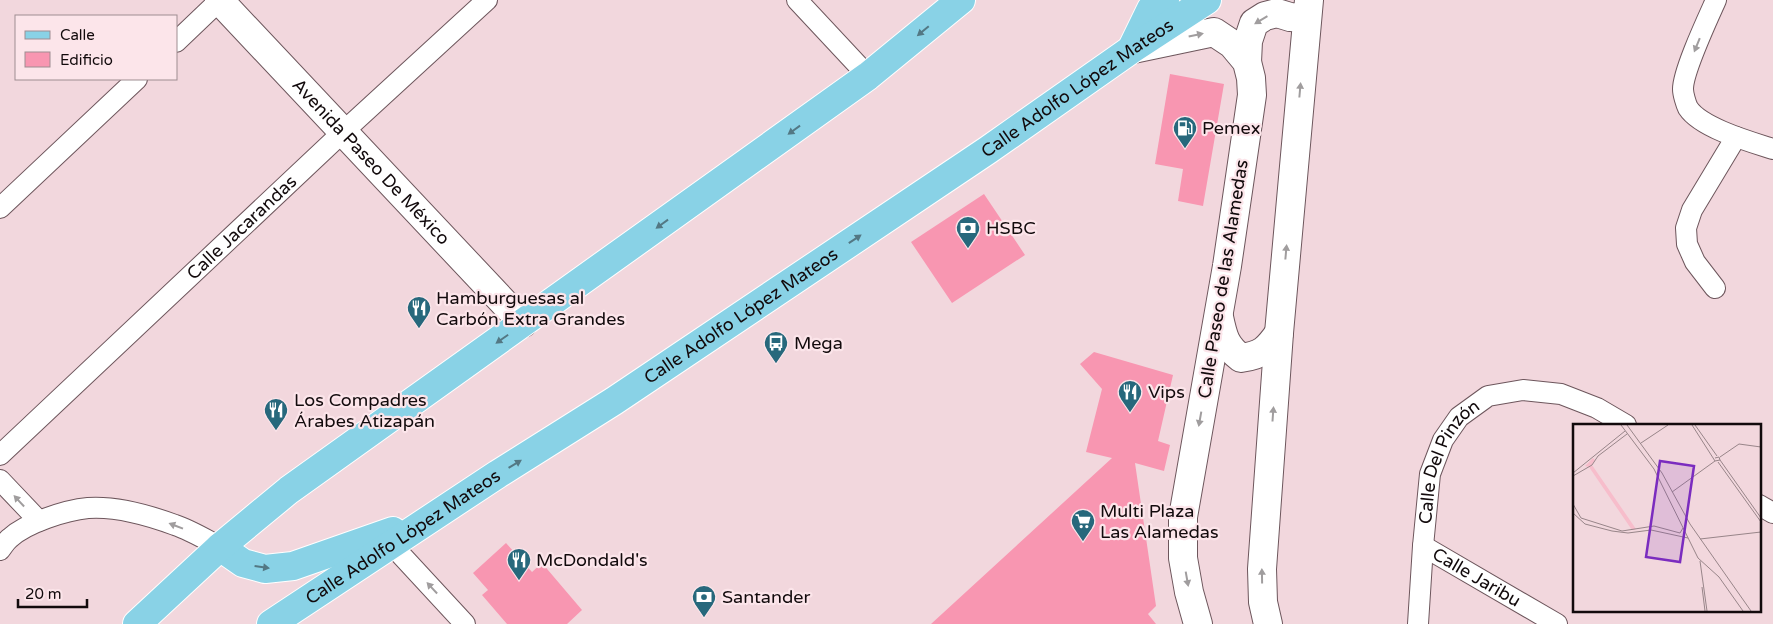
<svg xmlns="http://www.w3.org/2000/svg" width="1773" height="624" font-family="'Varela Round',sans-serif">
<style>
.building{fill:#f896b1}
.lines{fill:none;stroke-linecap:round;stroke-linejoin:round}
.street-casing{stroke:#6d565c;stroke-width:22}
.secondary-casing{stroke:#6d565c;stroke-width:30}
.primary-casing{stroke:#fff;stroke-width:30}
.street{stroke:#fff;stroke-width:20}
.secondary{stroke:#fff;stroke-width:28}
.primary{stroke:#89d2e6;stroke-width:28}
.oneway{fill:#a09d9e}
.oneway2{fill:#537884}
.labels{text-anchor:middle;stroke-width:4.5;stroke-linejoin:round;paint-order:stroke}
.street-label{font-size:18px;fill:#120a0c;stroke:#fce5ea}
.poi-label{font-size:18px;fill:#120a0c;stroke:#fce5ea;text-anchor:start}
.inset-road{fill:none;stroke:#988589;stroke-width:1}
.view{fill:#7b2cbf;fill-opacity:0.15;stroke:#7b2cbf;stroke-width:2.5}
.inset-edge{fill:none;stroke:#120a0c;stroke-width:2.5}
</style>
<rect width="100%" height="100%" fill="#f2d7dd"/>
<path class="building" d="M1170 74 1224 84 1203 206 1178 201 1183 169 1155 164Z
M984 194 1025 255 952 303 911 242Z
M1094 352 1173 375 1158 441 1170 445 1164 471 1135 463 1156 606 1148 614 1156 624H931L1112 458 1086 452 1102 389 1080 364Z
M506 543 532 572 542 563 582 610 567 624H507L482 595 488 590 473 573Z"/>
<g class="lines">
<g class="street-casing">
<g id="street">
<path d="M797 0 868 76"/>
<path d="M1716 0C1708 18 1683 71 1683 89 1683 94 1686 104 1688 108 1701 128 1751 142 1773 149"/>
<path d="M176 42 220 0"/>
<path d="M0 208 137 79"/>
<path d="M1715 288 1695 262 1687 244 1686 228 1692 210 1736 137"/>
<path id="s1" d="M0 455 343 132 487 0"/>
<path d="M0 480 39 521"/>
<path d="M1759 505 1773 513"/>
<path d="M391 544 465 624"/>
<path id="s2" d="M1423 546 1557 624"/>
<path d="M0 550C3 546 6 541 10 538 26 523 66 510 88 508 116 506 148 515 175 525 190 530 205 539 220 547"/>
<path id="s3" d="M1418 624 1423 546 1430 474 1443 440 1459 417 1488 396 1523 390 1561 394 1597 408 1626 425"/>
</g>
</g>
<g class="secondary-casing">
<g id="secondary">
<path id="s4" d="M219 0 523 323"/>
<path d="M1133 49 1214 32 1232 44 1247 62 1251 78 1252 95 1227 266 1183 517V558L1189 592 1198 624"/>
<path d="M1247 62 1248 41 1254 23 1265 16 1277 13 1290 17 1306 18"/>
<path d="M1219 317C1223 336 1225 346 1241 358 1262 355 1267 350 1279 333"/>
<path d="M1268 624 1263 602 1262 569 1279 333 1309 0"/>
</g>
</g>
<g class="primary-casing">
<g id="primary">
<path d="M1132 48 1151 9 1165 0"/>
<path d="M220 547 243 563 265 569 293 566 393 531"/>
<path d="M137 624 220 547 289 490 868 76 961 0"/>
<path id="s5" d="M271 624 498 474 614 401 988 150 1132 49 1207 0"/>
</g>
</g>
<use href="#street" class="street"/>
<use href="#secondary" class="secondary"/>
<use href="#primary" class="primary"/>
</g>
<defs><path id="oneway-solid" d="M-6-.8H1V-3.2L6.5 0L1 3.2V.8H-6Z" transform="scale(1.25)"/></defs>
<g class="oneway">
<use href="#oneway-solid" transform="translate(1261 20) rotate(149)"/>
<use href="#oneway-solid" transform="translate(1196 35) rotate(-12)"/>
<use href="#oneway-solid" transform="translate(1697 45) rotate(112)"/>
<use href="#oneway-solid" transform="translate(1300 90) rotate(-85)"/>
<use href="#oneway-solid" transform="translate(1286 252) rotate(-85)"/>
<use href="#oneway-solid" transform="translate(1273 414) rotate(-86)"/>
<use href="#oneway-solid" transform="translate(1200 419) rotate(100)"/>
<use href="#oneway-solid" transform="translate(19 501) rotate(-133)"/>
<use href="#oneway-solid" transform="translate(176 526) rotate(-159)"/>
<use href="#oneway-solid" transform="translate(1262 576) rotate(-91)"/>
<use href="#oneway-solid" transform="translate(1187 579) rotate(80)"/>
<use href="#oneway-solid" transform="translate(432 588) rotate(-133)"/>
</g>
<g class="oneway2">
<use href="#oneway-solid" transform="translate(923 31) rotate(140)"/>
<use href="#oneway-solid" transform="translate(794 130) rotate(144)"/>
<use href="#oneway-solid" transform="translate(662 224) rotate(144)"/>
<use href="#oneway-solid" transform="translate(855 239) rotate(-34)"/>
<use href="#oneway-solid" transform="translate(502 339) rotate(145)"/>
<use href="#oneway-solid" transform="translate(515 464) rotate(-31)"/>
<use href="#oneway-solid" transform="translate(262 567) rotate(8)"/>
</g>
<defs>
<g id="fuel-pin" transform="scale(1.25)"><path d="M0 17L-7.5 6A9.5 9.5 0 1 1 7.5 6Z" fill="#27687c" stroke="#fce5ea"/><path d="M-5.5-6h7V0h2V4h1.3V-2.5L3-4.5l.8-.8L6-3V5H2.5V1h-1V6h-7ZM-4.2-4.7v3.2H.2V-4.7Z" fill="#fff"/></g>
<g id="bank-pin" transform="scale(1.25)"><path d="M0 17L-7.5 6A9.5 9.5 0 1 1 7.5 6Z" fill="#27687c" stroke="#fce5ea"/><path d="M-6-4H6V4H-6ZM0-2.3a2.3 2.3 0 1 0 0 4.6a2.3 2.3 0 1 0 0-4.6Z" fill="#fff"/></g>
<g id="restaurant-pin" transform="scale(1.25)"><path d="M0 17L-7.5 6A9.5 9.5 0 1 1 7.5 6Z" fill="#27687c" stroke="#fce5ea"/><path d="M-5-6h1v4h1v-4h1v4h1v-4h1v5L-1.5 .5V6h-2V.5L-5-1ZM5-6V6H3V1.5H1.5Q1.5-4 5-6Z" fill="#fff"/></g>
<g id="bus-pin" transform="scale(1.25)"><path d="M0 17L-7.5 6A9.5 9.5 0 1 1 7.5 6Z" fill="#27687c" stroke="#fce5ea"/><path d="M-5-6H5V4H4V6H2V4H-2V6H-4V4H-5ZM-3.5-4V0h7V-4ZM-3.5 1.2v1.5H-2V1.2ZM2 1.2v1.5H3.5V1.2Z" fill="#fff"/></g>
<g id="supermarket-pin" transform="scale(1.25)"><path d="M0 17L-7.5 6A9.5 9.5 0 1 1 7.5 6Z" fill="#27687c" stroke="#fce5ea"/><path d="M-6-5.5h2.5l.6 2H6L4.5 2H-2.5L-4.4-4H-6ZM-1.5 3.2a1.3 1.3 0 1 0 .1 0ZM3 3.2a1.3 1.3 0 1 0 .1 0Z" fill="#fff"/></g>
</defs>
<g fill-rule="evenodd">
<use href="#fuel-pin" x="1185" y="128"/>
<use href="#bank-pin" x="968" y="228"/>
<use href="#restaurant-pin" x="419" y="308"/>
<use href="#bus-pin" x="776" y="343"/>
<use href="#restaurant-pin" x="1130" y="392"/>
<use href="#restaurant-pin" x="276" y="410"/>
<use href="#supermarket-pin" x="1083" y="521"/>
<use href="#restaurant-pin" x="519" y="560"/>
<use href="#bank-pin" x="704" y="597"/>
</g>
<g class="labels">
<g class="street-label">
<text dy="6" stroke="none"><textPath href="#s5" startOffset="968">Calle Adolfo López Mateos</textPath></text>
<text dy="6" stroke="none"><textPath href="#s4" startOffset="222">Avenida Paseo De México</textPath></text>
<text dy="6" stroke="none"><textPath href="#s1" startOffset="332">Calle Jacarandas</textPath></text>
<text transform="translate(1223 279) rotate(-81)" y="6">Calle Paseo de las Alamedas</text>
<text dy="6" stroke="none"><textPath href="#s5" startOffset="562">Calle Adolfo López Mateos</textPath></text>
<text dy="6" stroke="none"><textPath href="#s3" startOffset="169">Calle Del Pinzón</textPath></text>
<text dy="6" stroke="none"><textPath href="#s5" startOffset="158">Calle Adolfo López Mateos</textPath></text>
<text dy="6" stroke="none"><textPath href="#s2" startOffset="62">Calle Jaribu</textPath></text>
</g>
<g class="poi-label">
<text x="1202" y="134">Pemex</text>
<text x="986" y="234">HSBC</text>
<text x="436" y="304">Hamburguesas al<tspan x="436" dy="21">Carbón Extra Grandes</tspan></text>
<text x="794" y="349">Mega</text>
<text x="1148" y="398">Vips</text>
<text x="294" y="406">Los Compadres<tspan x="294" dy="21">Árabes Atizapán</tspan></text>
<text x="1100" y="517">Multi Plaza<tspan x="1100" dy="21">Las Alamedas</tspan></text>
<text x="536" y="566">McDondald's</text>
<text x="722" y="603">Santander</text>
</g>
</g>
<g transform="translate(1573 424)">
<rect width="188" height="188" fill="#f2d7dd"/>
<path d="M20 34 22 36 19 41 63 105 59 106 16 43 12 42Z" fill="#f7bdcb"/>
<path class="inset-road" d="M48 1 81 45 125 134 146 153 170 187M54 1 89 49 117 100 178 187M119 1 142 37 147 36 146 33 142 34M122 1 144 32M68 19 95 1M147 33 166 20 188 23M147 36 188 94M145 38 188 98M0 49 52 7M0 52 19 41 25 32 54 10M99 68 142 37M0 80 8 94 49 107 81 102 107 109 110 104M0 89 12 100 39 107 55 109 78 106 115 114M127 115 188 108M127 137 134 187M129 163 132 187"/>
<path class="view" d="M87 37 121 42 107 138 73 133Z"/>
<rect width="188" height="188" class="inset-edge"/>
</g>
<rect x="15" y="15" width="162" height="65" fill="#fce5ea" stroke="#9e8d91"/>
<rect x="25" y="31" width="25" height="8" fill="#89d2e6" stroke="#9e8d91"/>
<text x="60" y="40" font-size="15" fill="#120a0c">Calle</text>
<rect x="25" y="52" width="25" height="15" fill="#f896b1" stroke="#9e8d91"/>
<text x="60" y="65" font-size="15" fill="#120a0c">Edificio</text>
<path d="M18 599v8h69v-8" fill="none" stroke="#120a0c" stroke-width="2.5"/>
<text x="25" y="599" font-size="15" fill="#120a0c" stroke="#fce5ea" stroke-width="4" paint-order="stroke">20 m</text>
</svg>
